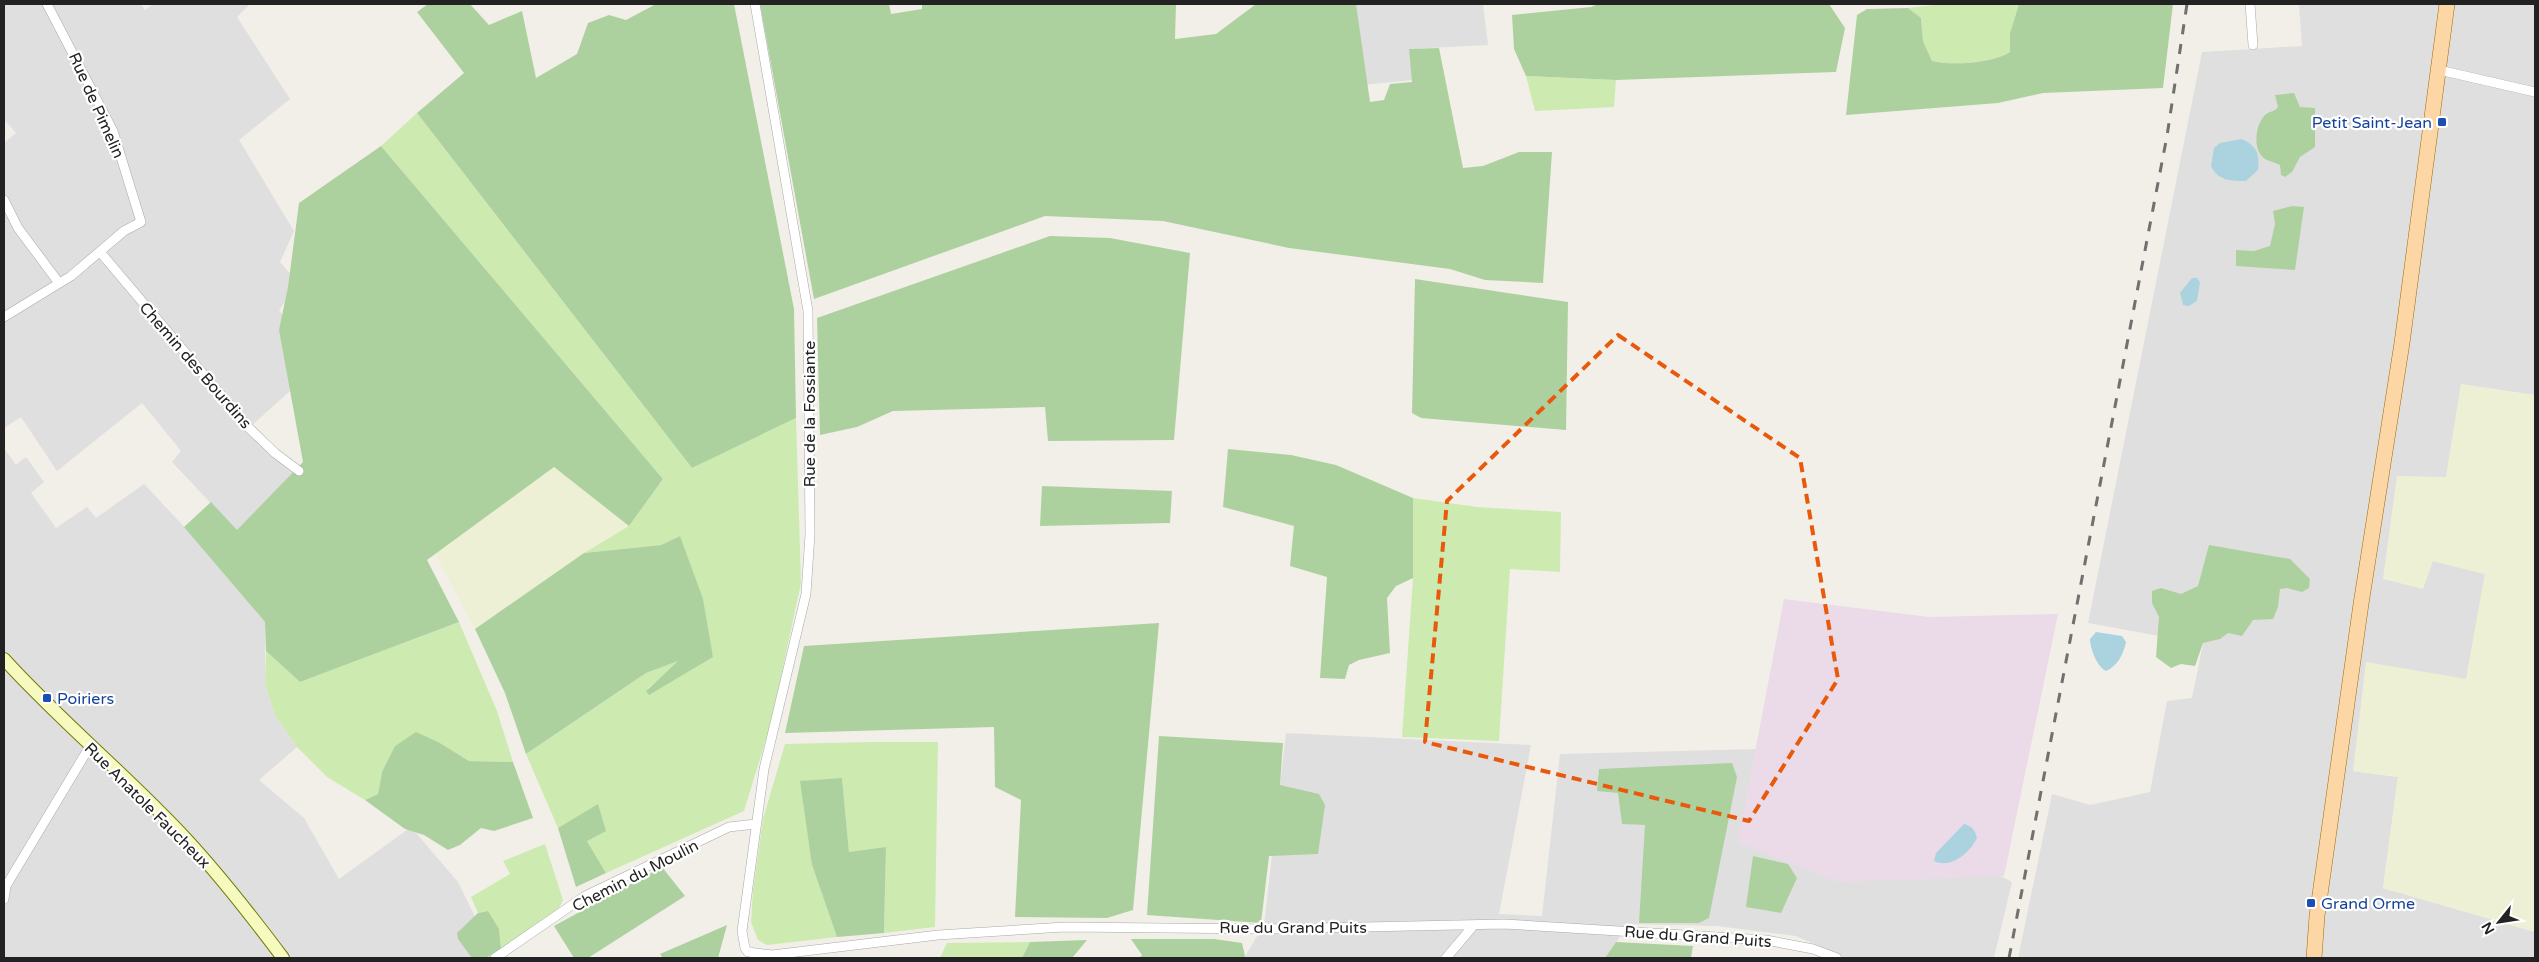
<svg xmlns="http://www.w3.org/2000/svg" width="2539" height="962" font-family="'Varela Round',sans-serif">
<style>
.residential{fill:#e0dfdf}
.industrial{fill:#ebdbe8}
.farmland{fill:#eef0d5}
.grass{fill:#cdebb0}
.forest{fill:#add19e}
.water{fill:#aad3df}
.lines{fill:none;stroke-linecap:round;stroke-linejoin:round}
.street-casing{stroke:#a9a9a9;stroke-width:10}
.secondary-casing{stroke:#707d05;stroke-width:14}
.primary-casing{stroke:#a06b00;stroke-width:16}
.street{stroke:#fff;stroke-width:9}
.secondary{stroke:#f7fabf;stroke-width:12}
.primary{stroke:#fcd6a4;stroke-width:15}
.rail{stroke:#707070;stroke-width:3;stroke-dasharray:10 10;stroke-linecap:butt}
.marked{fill:none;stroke:#e8590c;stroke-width:4;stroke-dasharray:10 6;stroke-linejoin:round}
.transit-dot{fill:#1a4fb4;stroke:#fff;stroke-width:2}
.labels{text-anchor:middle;stroke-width:4.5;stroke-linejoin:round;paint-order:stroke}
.street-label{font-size:16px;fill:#222;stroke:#fff}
.transit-label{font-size:16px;fill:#164399;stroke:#fff;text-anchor:start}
</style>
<rect width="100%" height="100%" fill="#f2efe9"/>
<path class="residential" d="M4 4H141L145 10 153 4H250L237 17 290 99 239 140 294 231 280 262 298 283 279 310 294 330 291 390 249 428 299 471 237 531 172 462 181 451 142 403 57 471 21 417 4 428V143L16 133 4 119Z
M1336 4H1483L1488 45 1409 49 1413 80 1351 86Z
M2299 4H2535V395L2461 385 2433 561 2485 574 2466 680 2353 771 2398 777 2383 888 2535 932V958H2018L2052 794 2090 805 2150 792 2167 701 2192 698 2203 644 2088 623 2202 52 2302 46Z
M4 448 16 465 26 457 44 482 31 493 56 528 87 507 96 518 144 484 189 532 265 622V684L275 715 297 747 259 780 304 818 339 879 411 827 458 882 494 955 488 958H4Z
M1286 733 1531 745 1499 914 1542 916 1560 754 1759 749 2012 882 1994 958H1846L1796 936 1717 926 1629 924 1605 958H1244L1264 925Z"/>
<path class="industrial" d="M1784 599 1929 617 2058 614 2004 876 1838 882 1738 842Z"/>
<path class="farmland" d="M2461 384 2535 395V932L2383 888 2398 777 2353 771 2366 662 2466 679 2485 574 2433 561 2423 589 2383 579 2397 476 2446 477Z
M554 467 629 526 584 553 475 629 435 554Z"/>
<path class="grass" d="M1944 4H2019L2010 33V52C1992 63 1953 66 1932 61L1923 41 1921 18 1908 8Z
M1526 76 1616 80 1614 107 1535 111Z
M417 113 692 468 796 418 801 583 771 723 744 811 606 873 587 841 598 805 558 828 526 754 646 673 680 660 646 690 713 657 680 536 661 545 584 553 629 526 663 479 381 146Z
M1413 498 1477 507 1561 512 1560 572 1510 569 1499 741 1402 737 1413 578Z
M459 622 497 711 513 762 469 761 440 743 382 772 378 794 365 800 327 777 297 747 275 715 265 684 266 651 300 682Z
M869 742H938L935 927 884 933 886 848 849 853 842 778 812 865 837 937 767 945 758 940 751 922 753 890 763 819 785 744Z
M545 844 563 900 559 908 501 949 499 929 487 911 478 913 471 897 510 874 503 861Z
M1030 942 1022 958H940L947 943Z"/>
<path class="forest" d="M428 4H470L489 25 522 11 536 78 577 54 588 23 609 15 626 20 656 4H734L794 309 796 418 692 468 417 113 464 73 417 12Z
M760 4H889L891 14 922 9V4H1176L1175 39 1216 34 1256 4H1356L1370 102 1384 100 1390 84 1412 82 1409 49 1439 48 1463 168 1483 166 1519 152H1552L1543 283 1485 280 1450 269 1289 248 1163 221 1045 216 814 299Z
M1598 4H1829L1845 28 1836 72 1616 80 1526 76 1514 49 1512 15 1591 7Z
M2019 4H2173L2163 88 2043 93 1998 103 1846 115 1857 15 1867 9 1908 8 1921 18 1923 41 1932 61C1952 66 1993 63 2010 52V33Z
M2294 93 2300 107 2315 108V147L2300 157 2292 172 2285 177 2281 175 2280 165C2275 162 2270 162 2265 159 2252 150 2255 125 2265 115 2269 111 2275 112 2278 107L2275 95Z
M381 146 663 479 629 526 554 467 427 560 459 622 300 682 266 651 265 622 184 527 211 502 237 530 303 462 279 330 288 287 299 203Z
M2292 206 2304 207 2295 270 2236 266V250L2254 251 2270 246 2275 224 2273 211Z
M1050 236 1110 238 1190 253 1174 440 1048 441 1045 407 893 411 857 427 820 435 817 318Z
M1415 279 1568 302 1566 430 1421 418 1412 413Z
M1228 449 1291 455 1336 465 1413 498V578L1396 586 1387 598 1390 653 1359 660 1349 665 1345 679 1320 678 1327 577 1290 566 1294 526 1223 507Z
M1042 486 1172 491 1170 523 1040 526Z
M680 536 703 599 713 657 649 695 646 691 678 661 646 673 526 754 505 693 475 629 584 553 661 545Z
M2209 545 2290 559 2310 579 2309 588 2302 592 2287 588 2280 589 2278 607 2273 619 2253 620 2242 636 2228 633 2220 639 2203 643 2195 666 2181 664 2171 668 2156 657 2159 617 2152 603V591L2161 588 2181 594 2198 586Z
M1159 623 1133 910 1107 918 1015 917 1021 800 995 787 994 727 785 733 804 646Z
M416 732 440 743 469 761 513 762 533 818 494 831 481 828 460 845 448 850 424 835 405 829 365 800 378 794 382 772 395 746Z
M1159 736 1283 743 1280 785 1319 794 1325 805 1318 854 1269 856 1261 923 1147 915Z
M1732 763 1737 777 1709 918 1699 923H1639L1645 825 1622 824 1618 793 1597 791 1599 769Z
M842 778 849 852 886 847 884 933 837 937 812 865 800 781Z
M598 804 606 831 587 841 606 873 576 887 558 828Z
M1753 856 1788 864 1797 878 1781 913 1746 907Z
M662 867 685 896 588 958H574L554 926Z
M488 911 499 929 501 949 486 958H472L458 939 457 933 478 913Z
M727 925 718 958H663L660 954Z
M1131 939H1214L1242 943 1245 956 1244 958H1139L1142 955Z
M1087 940 1072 958H1022L1030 942Z
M1616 942 1693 946 1691 958H1605Z"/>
<path class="water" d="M2242 139C2257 146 2260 154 2258 170L2246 181C2231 181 2218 181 2211 166L2214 148 2220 143Z
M2192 278H2197L2200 282 2197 301 2189 306 2183 305 2180 293Z
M2096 632 2122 636 2126 642C2124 653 2117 667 2106 671 2097 667 2090 648 2090 639Z
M1964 824C1972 826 1975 830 1977 838 1969 854 1950 869 1934 861L1936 853Z"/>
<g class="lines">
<g class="street-casing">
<path id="street" d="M755 4 808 311 810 534 806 594 764 769 742 931 745 948 748 952 772 955 938 935 1065 927 1265 929 1504 924 1766 940 1813 949 1837 958
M2250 4 2253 45
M2439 70 2535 92
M4 200 18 228 59 283
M101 253 249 428 275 453 299 471
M4 317 71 276 124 231 141 222 113 131 47 4
M4 899 6 886 90 746
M495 958 585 896 729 827 756 824
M1446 958 1474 925"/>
</g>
<g class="secondary-casing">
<path id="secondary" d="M4 659C62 723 129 777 187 840 222 878 253 918 283 958"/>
</g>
<g class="primary-casing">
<path id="primary" d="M2314 958 2317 916 2361 604 2402 343 2447 4"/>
</g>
<use href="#street" class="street"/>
<use href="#secondary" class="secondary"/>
<use href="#primary" class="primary"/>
<path class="rail" d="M2009 958 2167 136 2187 4"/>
</g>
<path class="marked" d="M1618 335 1800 458 1838 679 1749 821 1425 742 1447 501Z"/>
<g class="transit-dot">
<rect x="2437" y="117" width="10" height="10" rx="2.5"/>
<rect x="42" y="693" width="10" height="10" rx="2.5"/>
<rect x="2306" y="898" width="10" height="10" rx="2.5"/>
</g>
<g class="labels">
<g class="street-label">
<text transform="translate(97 105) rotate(66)" y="6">Rue de Pimelin</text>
<text transform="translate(196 365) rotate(49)" y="6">Chemin des Bourdins</text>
<text transform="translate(809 414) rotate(-90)" y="6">Rue de la Fossiante</text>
<text transform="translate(148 805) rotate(45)" y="6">Rue Anatole Faucheux</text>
<text transform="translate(635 875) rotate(-27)" y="6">Chemin du Moulin</text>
<text x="1293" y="933">Rue du Grand Puits</text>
<text transform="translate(1698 936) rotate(4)" y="6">Rue du Grand Puits</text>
</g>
<g class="transit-label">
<text x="2432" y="128" text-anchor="end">Petit Saint-Jean</text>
<text x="57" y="704">Poiriers</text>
<text x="2321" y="909">Grand Orme</text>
</g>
</g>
<rect width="2539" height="962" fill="none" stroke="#222222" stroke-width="10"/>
<g transform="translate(2499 922) rotate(240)" stroke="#ffffff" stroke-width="4" paint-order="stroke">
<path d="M0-4L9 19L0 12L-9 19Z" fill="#222222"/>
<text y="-8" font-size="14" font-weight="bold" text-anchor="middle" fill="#222222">N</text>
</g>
</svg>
